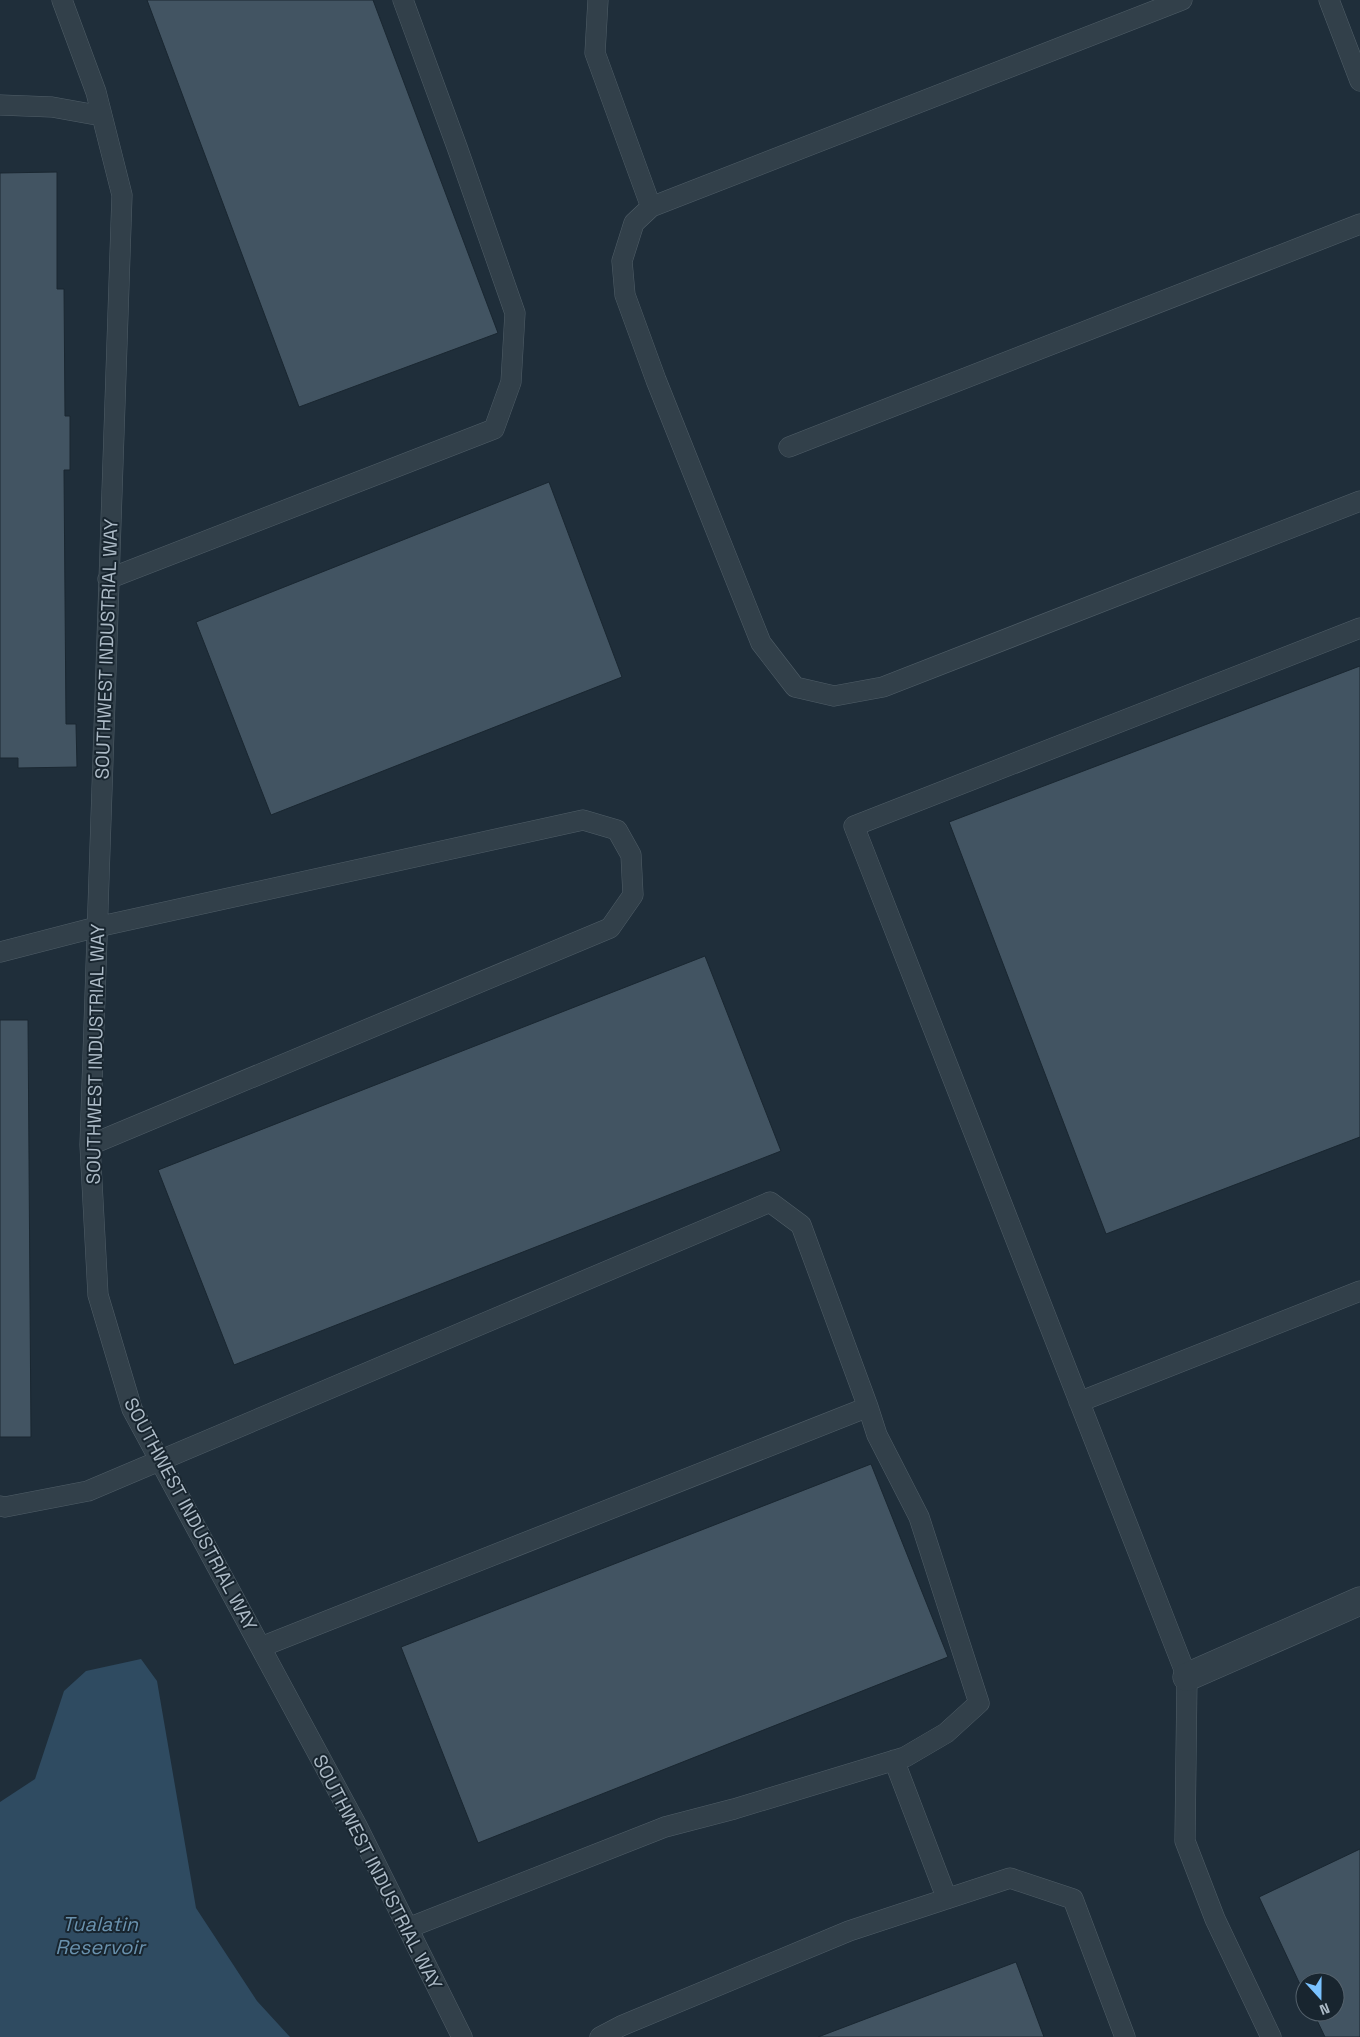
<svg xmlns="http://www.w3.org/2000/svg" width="1360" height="2037" font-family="'Space Grotesk',sans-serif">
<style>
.water{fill:#2f4b61}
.building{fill:#425462;stroke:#1a2731}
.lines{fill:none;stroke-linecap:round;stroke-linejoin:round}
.lane-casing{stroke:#505e68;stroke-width:21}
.street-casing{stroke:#505e68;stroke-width:29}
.lane{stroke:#32404a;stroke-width:20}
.street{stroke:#32404a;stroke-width:28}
.labels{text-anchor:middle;stroke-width:4;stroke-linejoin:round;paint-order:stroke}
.street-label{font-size:19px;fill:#adbbc7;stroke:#18252f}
.water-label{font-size:20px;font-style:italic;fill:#6a92ae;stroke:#18252f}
</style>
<rect width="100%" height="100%" fill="#1f2e3a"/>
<path class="water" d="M141 1659 157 1681 196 1908 257 2001 290 2037H0V1802L35 1779 64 1691 86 1671Z"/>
<path class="building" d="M147 0H373L498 333 299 407Z
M57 172V289H64L65 416H70V470H64L66 724H76L77 767 18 768V758H0V173Z
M549 482 622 677 271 815 196 622Z
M1360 666V1137L1106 1234 949 822Z
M705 956 781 1151 234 1365 158 1170Z
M0 1020H28L31 1437H0Z
M871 1464 948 1657 478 1843 401 1647Z
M1360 1849V2037H1325L1313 2012H1335V1982H1305V1995L1259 1897Z
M1016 1962 1044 2037H818Z"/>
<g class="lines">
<g class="lane-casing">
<path id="lane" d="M62 0 96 92 122 195 90 1145 98 1295 132 1409 357 1826 462 2037
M598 0 595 53 651 207
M1182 0 651 207 634 223 622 261 625 295 656 380 761 643 795 687 834 696 883 687 1360 501
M1329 0 1360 81
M0 105 52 107 102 116
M789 447 1360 224
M108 579 494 429 511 382 515 313 457 147 403 0
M0 952 97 927 583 820 617 830 631 855 633 895 610 928 90 1145
M1079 1402 1360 1291
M0 1506 5 1507 88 1491 770 1202 801 1225 868 1407
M261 1647 868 1407 877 1435 919 1517 979 1703 946 1733 905 1757 734 1809 665 1827 408 1928
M894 1760 947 1899
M600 2037 621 2026 849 1931 1010 1878 1073 1899 1125 2037
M1271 2037 1215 1919 1185 1841 1187 1677 854 826 1360 628"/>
</g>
<g class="street-casing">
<path id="street" d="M1187 1677 1360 1601"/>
</g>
<use href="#lane" class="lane"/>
<use href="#street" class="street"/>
</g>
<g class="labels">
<g class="street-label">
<text transform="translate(106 649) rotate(-88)" y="7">SOUTHWEST INDUSTRIAL WAY</text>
<text transform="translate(95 1054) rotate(-89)" y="7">SOUTHWEST INDUSTRIAL WAY</text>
<text transform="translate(191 1514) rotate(62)" y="7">SOUTHWEST INDUSTRIAL WAY</text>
<text transform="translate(378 1872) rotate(63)" y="7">SOUTHWEST INDUSTRIAL WAY</text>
</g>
<g class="water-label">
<text x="100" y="1931">Tualatin<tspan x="100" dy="23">Reservoir</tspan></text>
</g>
</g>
<g transform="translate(1320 1997) rotate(159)"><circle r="24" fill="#18252f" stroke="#54616c"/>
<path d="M0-4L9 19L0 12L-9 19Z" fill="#7ac2ff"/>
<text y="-8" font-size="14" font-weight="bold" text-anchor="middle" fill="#adbbc7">N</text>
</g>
</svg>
